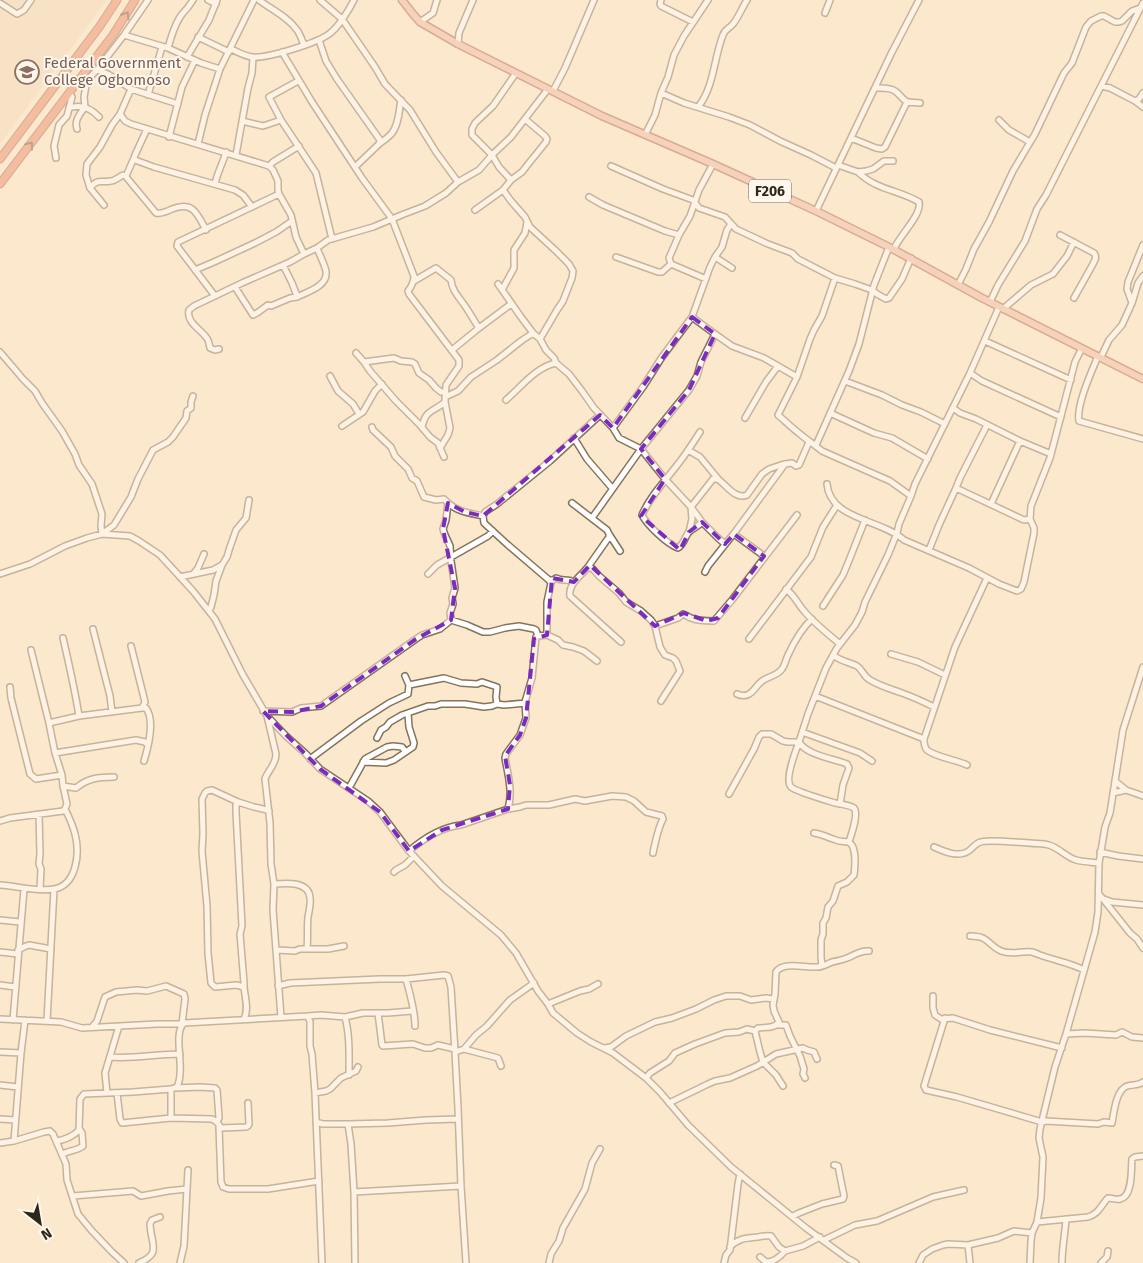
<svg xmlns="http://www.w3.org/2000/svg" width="1143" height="1263" font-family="'Fira Sans',sans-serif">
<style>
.built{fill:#f4dcba}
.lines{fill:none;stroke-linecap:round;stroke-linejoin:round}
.minor-casing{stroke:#85745b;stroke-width:8}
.major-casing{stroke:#a8664d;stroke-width:9}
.highway-casing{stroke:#a8664d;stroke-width:9}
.minor{stroke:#fff;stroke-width:5}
.major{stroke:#f2b8a4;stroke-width:6}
.highway{stroke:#ea8968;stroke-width:7}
.oneway{stroke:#794e3a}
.marked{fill:none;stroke:#7b2cbf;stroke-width:4;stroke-dasharray:10 6;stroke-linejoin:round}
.labels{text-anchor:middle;stroke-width:4;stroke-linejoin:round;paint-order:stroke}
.shield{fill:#fff7ec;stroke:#6c655a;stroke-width:1}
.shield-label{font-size:14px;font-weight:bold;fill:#2d261b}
.education-label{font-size:15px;fill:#785e54;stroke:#fff7ec;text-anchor:start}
</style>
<rect width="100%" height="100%" fill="#fbe8cd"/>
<path class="built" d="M0 0H107L0 144Z"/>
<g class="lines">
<g class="minor-casing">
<path id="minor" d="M208 0 216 4
M259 0C272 10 288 17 297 30 300 34 302 40 304 45
M320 0 342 19 375 67 385 84 410 110 436 152 458 182
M661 0 660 4 661 6 693 22
M0 3 17 14 24 10 31 0
M825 13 830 0
M420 22 433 13 437 0
M124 35 168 48 201 63 220 69
M198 37 229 52
M319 40 326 61 337 79 380 140 379 144 355 167
M458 44 459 33 473 0
M168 48C171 37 176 21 183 13 187 9 190 5 193 0
M231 49C238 52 244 56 252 57 266 59 317 43 329 34 338 28 349 10 354 0
M282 52 312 102 362 178 392 219 414 276C414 282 412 286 408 291L409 294 459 360V366L446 385 445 402C432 413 426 409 422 427
M187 57 209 20 217 0
M97 70 108 74 131 89 178 104
M79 80H87L97 70 124 35 148 0
M298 81 269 97 281 120 316 173 332 239
M1102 86 1110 88 1135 101 1139 99 1143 93
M875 88C881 88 890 87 895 91 900 94 902 100 908 102 912 103 915 102 920 103
M553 91 565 68 594 0
M661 93 684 103 729 117 750 125 780 141 811 155 836 168
M148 95 162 47
M1135 101 1143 107
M698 107C714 88 714 57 723 35 725 29 729 29 733 24 737 20 743 6 747 0
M69 108C81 104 91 108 99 117
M120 114 125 121 131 124 269 166 273 170 278 181V190L279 194 291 215 296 237 304 254
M999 120 1009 130 1030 142
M242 121 263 126 281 120
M77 129C74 120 80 114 85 107L84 97 87 80
M147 129 135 155 134 158 135 160 154 167 235 190 243 195 252 207
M645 135 655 115 661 93 668 77 674 55 684 36 708 0
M169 137 182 87 195 60
M851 138 876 148 882 149 885 147 907 102
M198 144 205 115 220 69 254 0
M379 144C383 141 389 137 392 133 399 124 399 110 401 100
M236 155 248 88 252 73 253 57
M56 158 54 146 59 125 67 116 72 97 69 93
M134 158 126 176 127 178 156 213C161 214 166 212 172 209 193 201 197 213 206 230
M838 165 858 172 866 171 873 169 884 161H893
M269 166 273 162 299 146
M611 166 663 189 693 200 699 208 725 217 736 229 768 244 792 253 798 259 835 278 855 284 872 290 877 294 886 299 889 298 902 279 911 258
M858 172C876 190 899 190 919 202 922 215 899 236 894 249
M511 180 499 167 492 155 511 137 548 89
M215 184C217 173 223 163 226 152
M90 188C98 178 101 183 111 181 115 181 119 177 123 175L126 176
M503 190 511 201 525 217 530 227 555 250 569 264 573 271 572 278 563 301 557 310 540 339
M589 197 603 205 665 231 679 235
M104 205 90 188 86 175 87 164 100 147 112 125 120 114 131 89
M475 210 503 190 511 180 522 172 529 163 546 142 547 139 545 136 525 119
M816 211 891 54 919 0
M1060 235 1094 253C1097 257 1095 260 1093 264L1074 298
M616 257 658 272H662L671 264
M715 257 732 268
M671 264 669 258 679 235 690 216 699 190 713 164
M671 264 706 279
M283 265 292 283 297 296V297C307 292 328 286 326 272 326 267 319 254 317 248
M195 270 214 262 255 243 276 232 292 221
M835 278 822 316 814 330 810 339 797 377 778 415C785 421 792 428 800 434 807 440 815 445 822 451L890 481 911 496
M414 281 436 268 451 280C452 291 459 297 465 306 470 313 474 321 479 328
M498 284 521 317 533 333 540 339 546 350 554 358 556 363 569 374 582 391 594 408 613 428 619 438 641 449 665 479 691 507 702 522 717 537 725 544
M958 285 966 269 974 249 989 222 1013 171 1035 134 1064 73 1072 63 1086 27 1091 21 1101 16H1104L1115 22H1119L1122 21 1132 11 1140 8
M235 287 253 315 257 313 268 305 271 306 290 298 297 297
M502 290 514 268V250L525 233 527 222
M215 296 177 246 178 242 279 194
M990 302 998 285 1025 241 1037 209 1046 195 1143 3
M1132 303 1138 283 1143 276
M1003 309 1031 285 1053 274 1067 256 1074 242
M692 317 715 334 732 346 764 358 797 377
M985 341 1071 380
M219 349 215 350 210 348C209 344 209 340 206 337 199 328 186 322 189 310L194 306 242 283 290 262 304 254 317 248 328 240 373 227 404 214 425 206 446 193 458 182 479 170 492 155 472 135V129L475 123 493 106 516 73
M452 350 479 328 511 304
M0 352 23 379 35 391 42 403 62 431 75 454 79 465 92 484 102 514 101 526 102 534
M356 353 364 362 370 371 396 401 419 424 430 437 438 443 444 457
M1098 356C1092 371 1076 405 1079 421L1143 439
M1101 357 1109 340 1122 325 1132 303 1127 289 1128 282 1143 245
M364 362 394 358 401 361 412 362 415 364 419 373 429 380 436 388 441 392H445
M970 373 982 381 1061 417
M330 376 338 391 353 404 359 414
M845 381 882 395 902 405 921 412 945 424
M445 397 458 391 471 377 497 360 521 341 533 333
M506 400C521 387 536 367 556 363
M953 408 960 413 976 419 1020 441 1051 454
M830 413 874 433 892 438 928 459
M745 418 766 382 778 366
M987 425 960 478 956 488 1024 520 1030 519
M342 426 363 412 375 391 382 384
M372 427 373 430 391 447 395 456 408 469 412 478 417 481 424 497 436 500 444 499 448 503 446 520 443 529 445 535 450 546 451 561 455 588 452 598 453 604 450 613 451 620
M613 428 643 387 662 357 692 317 710 267 715 257 722 247 727 230 731 224
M700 432C693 443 686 454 678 464 666 480 650 496 642 515 647 525 667 544 678 548 684 544 684 539 688 533 691 529 698 527 702 522
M574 438 587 459 612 488
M816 445 849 371 859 344 874 285 889 247
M440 448 448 435 450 428 445 402
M688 450 700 457 719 480
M827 484C830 520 881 519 904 540L969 568 999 584 1017 591 1021 589 1024 582 1034 533V528L1030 519 1031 506 1050 458 1075 362 1082 348
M448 503C458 512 470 513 483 516
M572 503 607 530 609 534V537L588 567
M991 504 1020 441
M592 518 641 449 689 390 697 376 701 362 715 334
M689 532 692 519 691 507 713 479H716L719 480C727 486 736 500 747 495L762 474 769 469 784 464
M102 534 114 525 131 497 138 479 153 450 168 442 173 437 186 418 187 411 191 408V402L193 396
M609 534 620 551
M734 534 764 556
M929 550 939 525 956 488
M705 572 708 566 735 532 785 464 792 463 796 466 799 465 809 442
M194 573 198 568 204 554
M0 574 30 564 65 546 87 538 102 534 130 536 139 541 160 555 193 591 215 619 243 675 267 716 286 736 305 753 320 769 368 801 380 812 409 851 442 886 501 935 516 953 538 991 548 1004 553 1013 577 1033 591 1042 613 1053 646 1078 660 1092 688 1125 731 1167 806 1228 847 1258 856 1263
M428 574 437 565 488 536 493 531
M180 577 213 570 222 565
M549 580H553L556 578C563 582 566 578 574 582
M786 589C794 595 798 604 804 611 814 623 828 634 840 644
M823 606 843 575 848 563 865 520
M209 610 211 607 214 595 216 581 222 565 227 557 229 550 236 530 246 518 249 500
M655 626 660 647 665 655 673 658 676 661 680 671 661 701
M93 629 110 696 112 712
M63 638C69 664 75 690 79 716
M749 639 811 557 823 527 837 505
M621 642 570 596C568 584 581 576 588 567L593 569 599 576 619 593 626 602 641 611 651 620 655 626 678 618 683 614C686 615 688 617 691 618 698 621 707 621 714 621L732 600 797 515
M891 654 918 662 945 675
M833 655C840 661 849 662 857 666 863 670 863 676 870 680 880 686 891 689 902 693 913 697 924 702 934 707
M597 661 584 651 573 647 563 645 558 640 547 635V602L551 583 549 580 508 545 484 523 483 516 485 512 497 504 550 461 600 415
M405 676 409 685 444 678 461 683 477 684 482 682 497 687 496 697 497 704
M10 687 11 698 30 774 36 779 62 775
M737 694C751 700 754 687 762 681 769 676 777 676 782 669 785 665 786 659 788 655 794 642 802 628 812 619
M815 696 924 739
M142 708H146C155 720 148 748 144 761
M263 711 292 712 301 708 321 706 416 639 422 635 440 629 451 620 467 625 483 632H490L505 628 519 626 534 629 536 630 538 636
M267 716 276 754C276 765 268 770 265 779L270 823 271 864 274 884 273 910 281 1017
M49 723 79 716 142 708 145 702 131 646
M802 732 860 753 872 761
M377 738 381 730 386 727 390 722 402 715 428 706H435L441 704H465L484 707 492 706 497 704 504 705 526 703
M55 753 136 740 145 742 148 745
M310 759 361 721 389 703 408 694 409 685
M363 762 386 763 394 760 413 747 414 743 409 727 408 713
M967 765C957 760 935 757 927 750 924 747 924 743 924 739L955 647 987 578
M1115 781 1126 790 1143 796
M63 786 76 788C88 778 99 777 114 777
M349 788 365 759 387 747 393 746 402 747 405 751
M1113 793 1126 790
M729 794 754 749 759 737 762 734H771L783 741 788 742H799L808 714 826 668 837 648 855 625 862 612 865 602 888 555 897 533 899 524 911 496 915 484 970 373 999 307
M238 802 236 805V812L242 926 240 934 244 983V987
M840 804 843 785 849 768 847 764C835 759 806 755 799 742 796 750 784 780 791 787 795 791 828 801 835 803 840 804 850 805 854 808 859 814 851 835 849 842
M508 809C513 792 508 775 505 758L506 754 520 735 526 718 525 702 532 678 536 637 538 636 547 635
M39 814 40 854 39 864 41 869 40 889
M0 821 10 818 63 811 65 809
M814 833C822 834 829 838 836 840 840 842 844 841 848 842 857 845 855 867 854 875L847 882 838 886 833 901 828 907 826 918 823 923V934L821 940V957L822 966
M934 847C945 852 961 859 971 849 978 842 980 841 991 841 1004 841 1017 842 1030 843 1036 844 1042 843 1049 845 1059 848 1066 857 1076 860 1083 862 1092 862 1099 863
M409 851C423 839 442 827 461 825L508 809 520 807 526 805H549L575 799 585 801 612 796 626 797 634 801 646 812 662 816 663 819C658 828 655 843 653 853
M1100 852 1118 856 1143 859
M394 872 396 870 405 865 414 856
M274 884C286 883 309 881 310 898 311 904 309 911 308 917 307 928 308 939 307 949
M0 885C18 886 36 892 54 889 77 885 80 853 75 834 73 826 69 817 65 809L67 804 63 786 62 775 55 753 49 723 31 650
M1099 894 1130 933 1137 939 1143 948
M1104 899 1112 902 1143 905
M0 920 20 922
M970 936C990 936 987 945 1001 951 1011 955 1021 951 1032 952 1036 953 1039 955 1043 956 1057 961 1070 963 1084 970
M18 950 26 946 29 945 51 949
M277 950 295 951 300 949H328L344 946
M0 952 18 954
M406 979C410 994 415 1010 415 1026
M0 985 15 987
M278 986 290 983 380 979H406L444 975 448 976 451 987 455 1052 458 1108 461 1186 466 1263
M933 996V1008L935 1015 941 1019 953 1018 990 1030 1062 1048
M548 1004 580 991 589 989 598 984
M378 1013 382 1045 383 1046 413 1044 425 1048H431L438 1045 455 1049
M308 1016 321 1015 345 1017 363 1013H388L412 1011 414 1013
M345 1017C350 1036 349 1056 349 1075
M945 1018 924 1086 926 1090 957 1097 1042 1122 1046 1121 1098 1124 1104 1122 1112 1123C1114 1112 1116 1090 1127 1086 1133 1084 1138 1086 1143 1082
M0 1019 61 1022 82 1028 157 1024H182L185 999 184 994 166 986 147 991 137 990 116 992 105 997 97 1021 92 1027
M244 1019C249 1010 245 997 244 987L236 985 215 987 211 983 208 953 207 906 202 851 203 834 202 799 205 793 207 791 212 790 238 802 254 807 263 809 269 811
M13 1020 24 889
M47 1021 54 889
M777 1025H786L790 1036 800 1056 804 1069 803 1074 805 1078
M1066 1034 1085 1033 1116 1035 1122 1032 1132 1037 1143 1038
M604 1048 611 1047 626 1036 655 1022 672 1018 696 1009 714 1000 726 996H740L751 1000 766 998 773 999
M464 1049 476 1035 487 1026 510 1000 534 983
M0 1052 21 1053
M455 1052 464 1049 498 1058 501 1066
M110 1057C133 1059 156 1054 180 1054
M646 1078 650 1073 669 1061 675 1053 695 1044 725 1033 739 1032 747 1029 755 1031
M0 1085 18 1087
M783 1086 776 1075 763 1062 760 1052 755 1031 758 1028C765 1027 774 1029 779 1022L774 1011 773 1005 775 994 776 972C783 961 805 968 817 967 823 967 827 964 832 962 837 961 842 960 847 958 855 955 860 950 869 951
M175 1088 200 1087 215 1088 217 1090 219 1118 217 1122
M171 1089V1118L212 1119 217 1122 221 1128 246 1127 248 1126 249 1124 248 1103
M107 1093 105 1073 119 1026
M117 1093 120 1119 122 1123 171 1118
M315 1093 326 1091 330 1089 341 1078 356 1071 358 1067
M669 1103 708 1084 715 1081 730 1078 757 1066 776 1054 803 1048 807 1050 814 1052 817 1059
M0 1119 15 1120
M316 1122 323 1124H348L388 1123 426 1120 458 1119
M348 1124 351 1144 354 1192 355 1263
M219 1127 221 1182 223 1187 229 1189H268L319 1181
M14 1141 21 1053 25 1020
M57 1141C64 1140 74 1136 79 1130L80 1099 84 1094 133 1092 171 1089 177 1087C186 1069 172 1034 184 1023L308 1016 310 1022V1046L312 1054 315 1093 322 1263
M0 1143 14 1141 44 1132 50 1131 53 1134 66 1164 67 1180 78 1214 92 1231 112 1252 124 1263
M63 1154C69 1150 77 1151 83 1146L82 1133 79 1128
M354 1192 461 1186
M73 1196 133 1191 141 1196 168 1191 187 1189
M793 1216 799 1213 822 1204 843 1199 844 1196 838 1166 834 1165
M1037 1222 1088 1217C1099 1214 1101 1205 1108 1198 1112 1198 1116 1200 1120 1199 1133 1197 1131 1169 1132 1159L1135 1157 1143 1156
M824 1240 855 1225 877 1221 933 1197 964 1190
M968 1245 970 1263
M730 1247C738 1238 747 1238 758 1237 763 1236 766 1235 771 1236L779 1247 785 1251 803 1246 820 1237
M760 1257 766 1262C774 1262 780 1257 785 1251
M139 1263C162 1253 151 1245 150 1224L152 1220 160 1217
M180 1263 184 1246 188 1170
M549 1263 551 1254 559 1241 563 1228 585 1189 592 1163 600 1149
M724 1263 726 1255 730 1250 738 1184 740 1174
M919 1263 923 1255 932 1249 943 1245 948 1244 968 1245 998 1238 1014 1231 1032 1233
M1030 1263 1031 1241 1032 1233 1037 1222 1041 1198 1043 1157 1039 1138 1040 1129 1055 1067 1066 1034 1095 932 1098 912 1099 863 1105 827 1110 813 1123 730 1143 667
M1062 1263C1062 1248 1065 1234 1066 1219
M1101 1263 1107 1257 1108 1251"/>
</g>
<g class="major-casing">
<path id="major" d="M402 0 413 14 420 22 458 44 602 116 713 164 816 211 889 247 982 298 1143 379"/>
</g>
<g class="highway-casing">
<path id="highway" d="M0 159 100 26 117 0
M0 184 113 35 135 0"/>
</g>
<use href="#minor" class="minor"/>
<use href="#major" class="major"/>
<use href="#highway" class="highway"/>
</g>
<defs><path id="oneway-chevron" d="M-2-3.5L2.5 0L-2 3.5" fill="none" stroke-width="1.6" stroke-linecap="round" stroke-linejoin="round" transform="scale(1.25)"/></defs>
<g class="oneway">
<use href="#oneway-chevron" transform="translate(126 15) rotate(-58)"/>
<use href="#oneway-chevron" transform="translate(30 145) rotate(-53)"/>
</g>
<path d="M0 0H1143V1263H0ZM692 317 715 334 689 390 641 449 665 479 641 516 680 550 689 532 702 522 725 544 734 534 764 556 718 618 707 621 684 613 655 626 590 565 574 582 552 578 547 635 534 639 526 718 520 735 505 756 510 785 508 809 442 830 409 851 380 812 320 769 263 711 292 712 321 706 416 639 451 620 455 588 443 529 448 503 465 512 483 516 600 415 613 428Z" fill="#fbe8cd" fill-opacity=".55" fill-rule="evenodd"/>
<path class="marked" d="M692 317 715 334 689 390 641 449 665 479 641 516 680 550 689 532 702 522 725 544 734 534 764 556 718 618 707 621 684 613 655 626 590 565 574 582 552 578 547 635 534 639 526 718 520 735 505 756 510 785 508 809 442 830 409 851 380 812 320 769 263 711 292 712 321 706 416 639 451 620 455 588 443 529 448 503 465 512 483 516 600 415 613 428Z"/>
<defs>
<g id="university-ring" transform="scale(1.25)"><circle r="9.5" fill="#fff7ec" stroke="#8d6e63" stroke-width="1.5"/><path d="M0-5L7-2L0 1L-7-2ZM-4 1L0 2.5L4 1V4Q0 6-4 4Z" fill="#8d6e63"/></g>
</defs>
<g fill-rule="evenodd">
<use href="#university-ring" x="27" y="72"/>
</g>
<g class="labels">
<rect class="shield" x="749" y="179.5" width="42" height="23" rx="4"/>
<g class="shield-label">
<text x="770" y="196">F206</text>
</g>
<g class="education-label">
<text x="44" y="68">Federal Government<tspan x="44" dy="17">College Ogbomoso</tspan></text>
</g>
</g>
<g transform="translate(40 1223) rotate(149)" stroke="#fff7ec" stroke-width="4" paint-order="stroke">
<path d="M0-4L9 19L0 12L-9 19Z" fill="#2d261b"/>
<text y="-8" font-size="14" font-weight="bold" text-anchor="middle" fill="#2d261b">N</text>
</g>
</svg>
